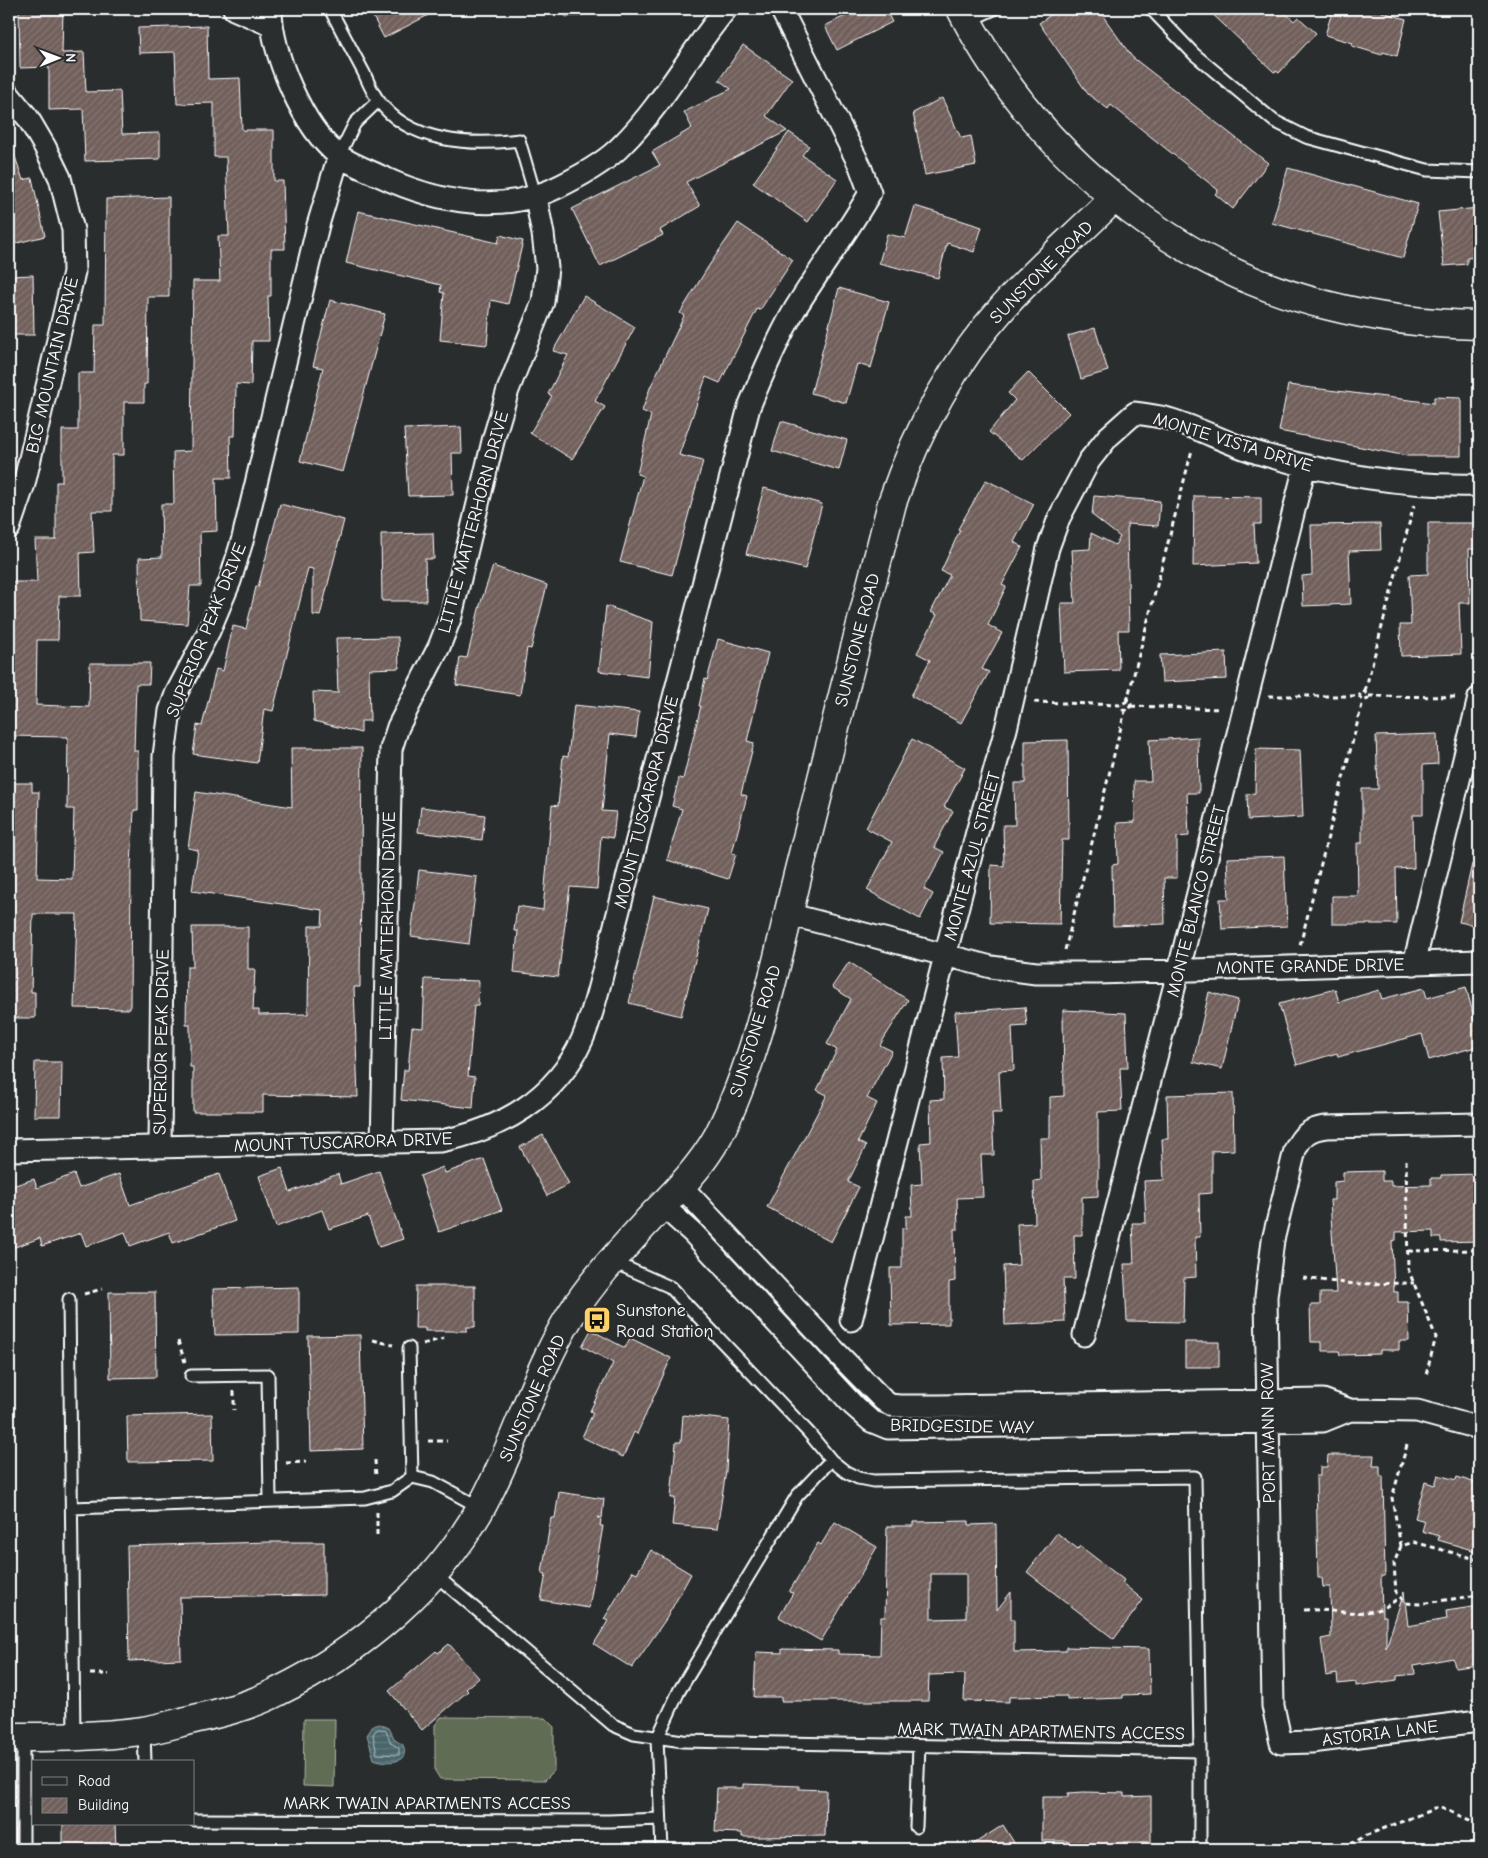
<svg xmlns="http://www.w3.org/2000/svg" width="1488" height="1858" font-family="'Comic Neue',sans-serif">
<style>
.pitch{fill:#616c53;stroke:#b0b6a9}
.water{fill:url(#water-rules);stroke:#91a3a6}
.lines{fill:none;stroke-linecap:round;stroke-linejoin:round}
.shore{stroke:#b6c1c4;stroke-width:1}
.building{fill:url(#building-hatch);stroke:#fff;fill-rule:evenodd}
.service-casing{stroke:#fff;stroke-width:15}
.minor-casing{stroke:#fff;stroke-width:25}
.tertiary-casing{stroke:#fff;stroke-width:31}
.path{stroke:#fff;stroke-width:3;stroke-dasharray:5 4;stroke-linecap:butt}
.service{stroke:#2a2d2e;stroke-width:11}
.minor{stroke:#2a2d2e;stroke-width:21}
.tertiary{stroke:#2a2d2e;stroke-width:28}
.labels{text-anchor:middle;stroke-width:4.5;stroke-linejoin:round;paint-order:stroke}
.street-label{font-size:18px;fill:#fff;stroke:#2a2d2e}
.poi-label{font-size:18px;fill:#fff;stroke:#2a2d2e;text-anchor:start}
</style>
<defs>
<pattern id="water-rules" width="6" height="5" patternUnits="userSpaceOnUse" patternTransform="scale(1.25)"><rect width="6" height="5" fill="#48656b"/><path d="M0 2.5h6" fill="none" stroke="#637c81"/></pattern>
<pattern id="building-hatch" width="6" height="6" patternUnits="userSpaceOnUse" patternTransform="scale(1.25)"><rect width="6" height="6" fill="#715f5b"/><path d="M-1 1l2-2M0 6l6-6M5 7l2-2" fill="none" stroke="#867774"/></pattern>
</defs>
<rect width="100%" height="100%" fill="#2a2d2e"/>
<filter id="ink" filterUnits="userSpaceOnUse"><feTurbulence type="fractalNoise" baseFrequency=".02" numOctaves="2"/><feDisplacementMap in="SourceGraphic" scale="10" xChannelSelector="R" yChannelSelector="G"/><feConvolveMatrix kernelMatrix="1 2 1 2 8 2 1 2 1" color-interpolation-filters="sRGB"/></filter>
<g filter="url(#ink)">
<path class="pitch" d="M441 1717 545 1718 554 1727V1771L545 1780 440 1779 435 1771V1725Z
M304 1719H335L334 1787 303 1786Z"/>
<path class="water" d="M558 9H590L582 16 566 17Z
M380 1724 389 1728 395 1740 403 1745C411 1764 386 1764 374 1759L367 1735 373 1726Z"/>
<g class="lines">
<path class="shore" d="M380 1729 386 1731 391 1743 399 1748V1755L377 1754 373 1735 375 1731Z"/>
</g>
<path class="building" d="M369 9H440L384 38Z
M859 9H885L892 22 837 50 825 26Z
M1059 9H1098L1132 57 1268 163 1233 209 1215 194 1218 190 1111 105 1108 109 1088 94 1039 23Z
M1207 9H1281L1294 21 1298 17 1316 33 1279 73 1276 71 1274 72Z
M1333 9H1382V12L1406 19 1397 56 1383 52 1382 55 1352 46 1353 43 1325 35Z
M19 10H63L62 53 84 52 86 92 120 91 122 134 160 133V159L85 161 83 109 49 110V67L20 68Z
M207 26 208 79 240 78 242 130H274V181H283L285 249H271V296H268L269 341H252L251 385 236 384 235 436H230L231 478H216L217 531 200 532 201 586H190L187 624 140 621 139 558 162 557 161 504H174L173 452 191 451 193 281H220L218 236H229L226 157H214V103L177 104 175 52 139 53 138 28Z
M743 45 792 79 766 116 787 131 686 182 700 206 660 230 663 235 600 266 572 209 660 165 652 152 692 128 684 112 731 89 719 80Z
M942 98 961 138 971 136 976 165 925 175 913 113Z
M789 132 809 146 802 155 837 179 808 222 753 183Z
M9 148H12L23 180 32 178 45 236 9 245Z
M1288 168 1418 204 1403 258 1272 223Z
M169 197V297H148L147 384H144V402H124V455H112V511H92L94 552 80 553 81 596H59L58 640H37L36 705 89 707 90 663H150L149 684H136L134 751H138V810H134L131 866 130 1009 74 1008 77 914H33L31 992H35V1018H9V783H32V792H39L37 878 72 879 74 809H67L68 737 9 736V582H37L35 540H56V482H62V430H78V373H94L95 325H105L106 199Z
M915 206 982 227 974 252 947 243 938 278 879 263 887 234 905 238Z
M1479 208V257L1467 258V264L1444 266 1438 212Z
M358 211 498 243 500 235 523 241 508 304 491 300 487 345 440 340 444 293 440 292 441 285 346 263Z
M738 223 793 260 760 310 757 309 720 383 706 377 679 455 703 461 672 575 620 562 643 476 637 474 651 415 642 411 650 388 684 316 680 313 708 267Z
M33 275 34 335H9V276Z
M839 288 889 302 871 368 857 364 846 403 811 393Z
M584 296 635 327 595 401 605 407 572 459 530 433 552 396 548 394 568 355 553 351Z
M330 300 385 314 343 472 300 461 323 368 313 366Z
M1095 328 1108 371 1081 379 1068 336Z
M1028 372 1069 413 1023 460 989 432 1015 400 1008 393Z
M1288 385 1434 403V397L1461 398V456H1407L1279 431Z
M781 421 847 440 839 470 772 451Z
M461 427 462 453H452L453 495 408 496 404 429Z
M986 480 1034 504 1014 542 1022 547 1002 585 1006 587 988 625 1002 633 982 669 989 672 961 723 911 696 930 660 917 653 937 615 931 612 950 575 941 571 960 530 958 529Z
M764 488 822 504 805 569 746 554Z
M1094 496 1160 501 1158 526 1127 524 1129 630H1118L1119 670 1064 672 1061 603H1075L1072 550 1090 549 1091 533 1115 545 1120 537 1092 515Z
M1194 496 1261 497V524H1254L1256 563 1193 566Z
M280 504 344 520 320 616 313 615V569L308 568 273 711 264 709 257 763 193 754 197 725 202 726 216 669 223 671 233 626 246 629 256 587H258Z
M1428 523H1479V549H1469L1470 603H1459L1461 654 1401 656 1400 625H1411L1409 575 1428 574Z
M1380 524 1381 550 1349 551 1351 604 1303 606 1302 576 1312 575 1311 525Z
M433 533 434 559H425L426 601H382L381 534Z
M493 566 547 585 531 649 527 648 520 695 456 685 460 657 467 658 480 605Z
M606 606 653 622 648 677 599 671Z
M398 637 399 668 369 669 370 721H361V733L314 721 313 692 338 693 336 638Z
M718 639 768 653 747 741 754 743 741 794 747 796 732 853 736 854 728 879 667 860 682 809 672 806 679 778 683 779 701 706H699L705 679 707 680Z
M1226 652 1227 679 1162 682 1160 655Z
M574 705 639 712 636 737 610 734 602 811 616 812 613 838 601 836 597 889 570 887 558 977 514 972 518 931H514L517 906 543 910 552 805 558 806 563 756 568 757Z
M1437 734 1438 764 1423 765V815H1413L1414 868 1396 869 1397 924H1332V896H1358L1357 843H1362V789H1378L1376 736Z
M1198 737 1199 793H1187L1189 836 1177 837V878H1164L1165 924 1113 926 1112 865 1118 864 1117 823 1135 822 1134 781H1151L1149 740Z
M912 739 965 768 944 807 953 811 934 847 944 852 924 889 933 894 920 919 867 890 892 842 866 828Z
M1068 740 1069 840H1062L1060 924 990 923 991 865 1004 866 1003 825H1015L1014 783H1025V741Z
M291 748H362L360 987H354L358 1097 263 1095V1112H193V1067H190V1025H186L187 967H193L192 927H248V969H255L253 1010H259V1015L308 1014 309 926H322L323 910 192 891 198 850 188 848 196 792 292 807Z
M1256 749 1300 750 1303 817 1248 820 1247 794 1255 793Z
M421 807 485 815 482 840 418 832Z
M1284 856 1287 926 1222 929 1220 899H1229L1227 858Z
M1472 864 1479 865V926L1459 922Z
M419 870 477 877 469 944 411 936Z
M654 896 708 909 681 1016 629 1003Z
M849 962 908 1000 880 1045 892 1051 867 1098 877 1103 858 1142 866 1146 848 1182 859 1187 831 1242 767 1207 827 1095 817 1090 837 1050 827 1044 851 999 832 987Z
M425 979 479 981 478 1006H474L468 1076 475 1077 473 1108 401 1100 404 1070H408L412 1027 423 1028Z
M1466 987 1479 1036V1046L1429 1060 1422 1034 1338 1057 1337 1053 1297 1065 1279 1004 1335 989 1339 1002 1379 990 1382 999 1424 988 1427 998Z
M1209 992 1238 1000 1222 1069 1193 1062Z
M1025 1007 1027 1026 1012 1027 1014 1070 999 1071 1001 1113H992L994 1155H981L983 1197 957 1198 958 1229H954L955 1281 949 1282V1324L891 1325 890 1268H902V1228H906V1216H912L911 1185 922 1184 920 1143 931 1142 930 1100 944 1099 943 1058 958 1057 955 1012Z
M1063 1010 1126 1013 1128 1068H1120L1122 1111 1098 1112V1196L1082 1197V1235H1074L1075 1279H1063L1065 1322 1005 1325 1003 1266 1019 1265 1017 1224 1035 1223 1034 1181 1041 1180 1040 1138H1050V1097L1064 1096Z
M35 1062H62L61 1116H34Z
M1233 1093 1234 1150 1212 1151V1193L1199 1194 1200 1237H1195L1196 1277 1184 1278 1183 1322 1127 1321 1124 1264H1134L1132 1223H1146L1144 1181 1164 1180 1162 1139H1168L1167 1095Z
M543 1135 569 1184 547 1196 520 1147Z
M484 1159 502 1210 439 1232 420 1176 443 1167 445 1173Z
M282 1168 290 1192 338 1174 341 1184 379 1171 403 1239 379 1247 368 1216 329 1229 322 1210 276 1227 259 1176Z
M1382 1171V1181H1391V1186L1431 1185V1178H1441V1175L1479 1174V1241L1441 1242V1238H1433V1231L1396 1232V1240L1392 1241 1394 1292H1398V1302H1408L1409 1341H1399V1350H1380V1354L1340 1355 1339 1351H1322V1342H1311L1310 1305H1320V1293H1336L1330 1200H1334V1182L1343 1181V1172Z
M74 1174 79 1188 119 1174 130 1205 219 1174 235 1221 173 1243 169 1232 130 1246 125 1232 86 1246 81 1233 42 1246 40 1238 9 1249V1187L34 1179 37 1188Z
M416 1286H475V1327H467V1331H425V1328H415Z
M299 1287V1334L215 1335 213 1289Z
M109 1292H155L156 1377 110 1378Z
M591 1330 625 1348 630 1338 671 1358 637 1434 634 1432 623 1457 582 1437 593 1413 590 1411 613 1363 582 1346Z
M360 1335 363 1449 311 1451 308 1336Z
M1185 1342H1219V1367H1185Z
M212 1414 213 1461 128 1462 127 1416Z
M683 1415 729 1420 726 1471 717 1529 672 1525 675 1498H671L676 1442H681Z
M1328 1455H1374L1373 1466H1380V1476H1383L1385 1576H1381L1382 1616H1386V1648L1404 1592 1408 1626 1447 1619 1446 1611 1479 1606V1665L1455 1668 1453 1658 1414 1665 1415 1674 1397 1676V1680L1356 1686V1682L1338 1684 1337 1674 1326 1676 1321 1639 1331 1637 1330 1587H1323L1322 1578H1318L1316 1476H1320V1467H1327Z
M1438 1475 1456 1480 1457 1477 1479 1484V1552L1438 1540 1439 1536 1422 1531 1425 1521 1415 1518 1425 1482 1435 1485Z
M559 1492 604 1499 602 1518 598 1517 601 1520 600 1526H603L589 1608 541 1600 546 1574 542 1573 551 1518H555Z
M969 1521V1525L996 1524 997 1610 1011 1592V1619H1014V1652L1066 1651V1647L1149 1649 1150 1694 1123 1695V1698L1067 1700V1696L1009 1697V1702L964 1701 965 1674 929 1675 928 1701H781V1697H754L756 1652 782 1653V1649L838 1650V1654L880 1655 881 1617H885L887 1526H913V1522ZM931 1574H966V1618L931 1619Z
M835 1522 877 1547 821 1641 779 1617 793 1593 789 1592 818 1543 821 1545Z
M1057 1533 1078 1549 1080 1546 1124 1580 1122 1583 1143 1600 1114 1639 1027 1572Z
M269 1542H324V1595L180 1597 181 1659 129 1661 127 1546Z
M651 1550 691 1574 666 1619 632 1668 594 1644 608 1621 604 1619 633 1571 637 1573Z
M449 1644 479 1678 466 1689 468 1691 422 1730 389 1691 436 1651 438 1653Z
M743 1784 799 1786V1789L826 1790 825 1836 763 1837H742V1833L715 1832 717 1788H743Z
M1084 1792 1124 1793V1797L1151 1796V1842H1124V1845H1068V1841H1042V1797H1068V1793Z
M63 1824H115L116 1849H63Z
M1003 1825 1018 1849H966Z"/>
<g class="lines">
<g class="service-casing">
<path id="service" d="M330 9C341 30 353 52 364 73 368 82 372 92 378 100 409 143 471 146 519 140L536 198
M1151 9 1194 54 1274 121 1306 137 1427 170 1479 172
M968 21 994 9
M339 155 355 123 378 101
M69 1299 74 1736
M409 1348 412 1477
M191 1376 268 1375 270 1500
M72 1508 365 1498 392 1491 412 1477 433 1482 481 1508
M433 1573 613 1725 634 1734 683 1741 1200 1751 1195 1477 873 1481 858 1478 846 1472 831 1460 809 1433 670 1287 611 1261
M144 1731 145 1762
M1200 1751V1846
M194 1820 609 1821 660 1819
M916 1827 919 1746
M23 1849V1737
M662 1849 657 1739 679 1691 797 1496 831 1460"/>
</g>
<g class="minor-casing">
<path id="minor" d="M234 9 271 25
M271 9C271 53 303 128 339 156 351 164 367 170 380 176 438 203 505 216 564 184 584 174 608 160 623 144 663 104 690 52 726 9
M9 95 28 118 45 147 60 178 73 230 74 272 24 484 9 528
M788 914 991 967 1036 973H1098L1479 961
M1414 964 1479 698
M1479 1124 1326 1127C1309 1129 1302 1135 1295 1150L1273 1240 1266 1297 1273 1706 1281 1743 1311 1742 1479 1721
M382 1143 391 749 398 727 439 647 451 616 494 437 508 390 543 302 547 268 543 234 536 198
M160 1147 164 756 170 711 176 694 209 631 230 581 243 538 318 225 339 155
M9 1150 441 1141C501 1130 556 1098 582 1040 593 1015 599 986 606 960L749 407C763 373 777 340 795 309 819 270 847 233 870 193L860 166 781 9
M681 1186 834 1350 883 1400 890 1405 899 1406H938L1323 1400 1350 1410 1417 1411 1479 1428
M663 1206 693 1233 854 1406 871 1421 888 1428 1323 1421 1350 1410
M851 1320 977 832 1006 729 1048 548 1059 518 1089 461 1108 437 1135 413C1147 415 1160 416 1172 420 1201 429 1228 444 1258 453 1329 474 1404 487 1479 485
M1084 1335 1179 969 1305 466"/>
</g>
<g class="tertiary-casing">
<path id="tertiary" d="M961 9C1033 150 1171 267 1326 305 1376 318 1427 324 1479 325
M9 1737C53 1737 98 1737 142 1731 158 1729 174 1724 190 1720 220 1713 250 1706 277 1692 361 1651 438 1586 483 1504 516 1443 534 1375 570 1316 594 1278 625 1246 655 1213 678 1190 702 1165 718 1136 758 1058 777 959 798 874 829 750 860 627 892 503 917 430 952 364 1004 306 1038 268 1078 234 1115 197"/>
</g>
<path class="path" d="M1365 691 1414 505
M1269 696H1359L1363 701 1368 699 1369 695 1363 691 1359 696
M1369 696 1458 697
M1127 701 1192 450
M1034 702 1121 705 1127 701 1131 704 1128 711 1123 710 1121 705
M1131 706 1221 709
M1300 945 1363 701
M1065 950 1125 711
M1406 1160 1408 1269 1436 1337 1426 1375
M1408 1251 1479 1250
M1303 1278 1354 1284 1414 1283
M84 1294 102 1289
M373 1340 393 1345
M178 1341 185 1362
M423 1344 444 1338
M234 1391V1410
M428 1441H447
M375 1460 376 1478
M286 1463 306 1462
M377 1512V1536
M1401 1546 1392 1498 1407 1445
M1479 1560 1414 1542 1401 1546 1394 1563 1396 1593 1406 1603 1419 1604 1479 1595
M1304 1610C1338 1608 1372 1623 1399 1597
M90 1674H109
M1342 1849 1367 1835 1439 1807 1479 1824"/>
<use href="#service" class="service"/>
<use href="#minor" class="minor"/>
<use href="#tertiary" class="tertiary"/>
</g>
</g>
<defs>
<g id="bus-square" transform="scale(1.4375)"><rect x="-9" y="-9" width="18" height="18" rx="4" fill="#ffd166" stroke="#2a2d2e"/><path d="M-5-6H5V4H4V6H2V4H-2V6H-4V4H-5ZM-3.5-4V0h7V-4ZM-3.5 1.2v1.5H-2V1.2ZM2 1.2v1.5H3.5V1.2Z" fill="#111"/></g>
</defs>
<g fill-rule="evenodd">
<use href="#bus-square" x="597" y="1320"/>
</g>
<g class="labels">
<g class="street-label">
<text transform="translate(1041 272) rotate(-45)" y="6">SUNSTONE ROAD</text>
<text transform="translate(52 365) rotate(-77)" y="6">BIG MOUNTAIN DRIVE</text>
<text transform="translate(1233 442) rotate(17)" y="6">MONTE VISTA DRIVE</text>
<text transform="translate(473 522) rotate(-75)" y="6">LITTLE MATTERHORN DRIVE</text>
<text transform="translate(206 630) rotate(-68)" y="6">SUPERIOR PEAK DRIVE</text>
<text transform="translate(857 640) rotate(-76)" y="6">SUNSTONE ROAD</text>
<text transform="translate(646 802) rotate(-76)" y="6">MOUNT TUSCARORA DRIVE</text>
<text transform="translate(972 856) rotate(-75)" y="6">MONTE AZUL STREET</text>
<text transform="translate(1196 901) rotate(-76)" y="6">MONTE BLANCO STREET</text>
<text transform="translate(387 926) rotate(-89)" y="6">LITTLE MATTERHORN DRIVE</text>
<text transform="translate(1310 966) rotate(-1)" y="6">MONTE GRANDE DRIVE</text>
<text transform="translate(755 1031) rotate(-73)" y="6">SUNSTONE ROAD</text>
<text transform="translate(161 1042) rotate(-89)" y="6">SUPERIOR PEAK DRIVE</text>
<text transform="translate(343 1142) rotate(-2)" y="6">MOUNT TUSCARORA DRIVE</text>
<text transform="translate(532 1398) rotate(-66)" y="6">SUNSTONE ROAD</text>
<text transform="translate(962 1426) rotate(1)" y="6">BRIDGESIDE WAY</text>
<text transform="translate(1268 1433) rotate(-91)" y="6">PORT MANN ROW</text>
<text transform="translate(1041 1731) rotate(1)" y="6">MARK TWAIN APARTMENTS ACCESS</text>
<text transform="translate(1380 1733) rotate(-7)" y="6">ASTORIA LANE</text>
<text x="427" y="1809">MARK TWAIN APARTMENTS ACCESS</text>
</g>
<g class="poi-label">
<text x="616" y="1316">Sunstone<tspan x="616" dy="21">Road Station</tspan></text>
</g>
</g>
<rect width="1488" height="1858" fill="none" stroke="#2a2d2e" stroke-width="30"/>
<rect x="15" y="15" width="1458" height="1828" fill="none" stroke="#fff" stroke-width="2" filter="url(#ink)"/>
<rect x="32" y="1760" width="162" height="65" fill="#2a2d2e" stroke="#7f8182"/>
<rect x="42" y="1777" width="25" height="8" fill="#2a2d2e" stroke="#7f8182"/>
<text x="78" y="1786" font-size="15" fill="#ffffff">Road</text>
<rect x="42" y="1798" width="25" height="15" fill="url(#building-hatch)" stroke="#7f8182"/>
<text x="78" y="1810" font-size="15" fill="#ffffff">Building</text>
<g transform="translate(58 58) rotate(89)" stroke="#2a2d2e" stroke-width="4" paint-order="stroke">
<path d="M0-4L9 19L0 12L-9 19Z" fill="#ffffff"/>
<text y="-8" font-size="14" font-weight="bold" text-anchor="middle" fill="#ffffff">N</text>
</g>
</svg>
